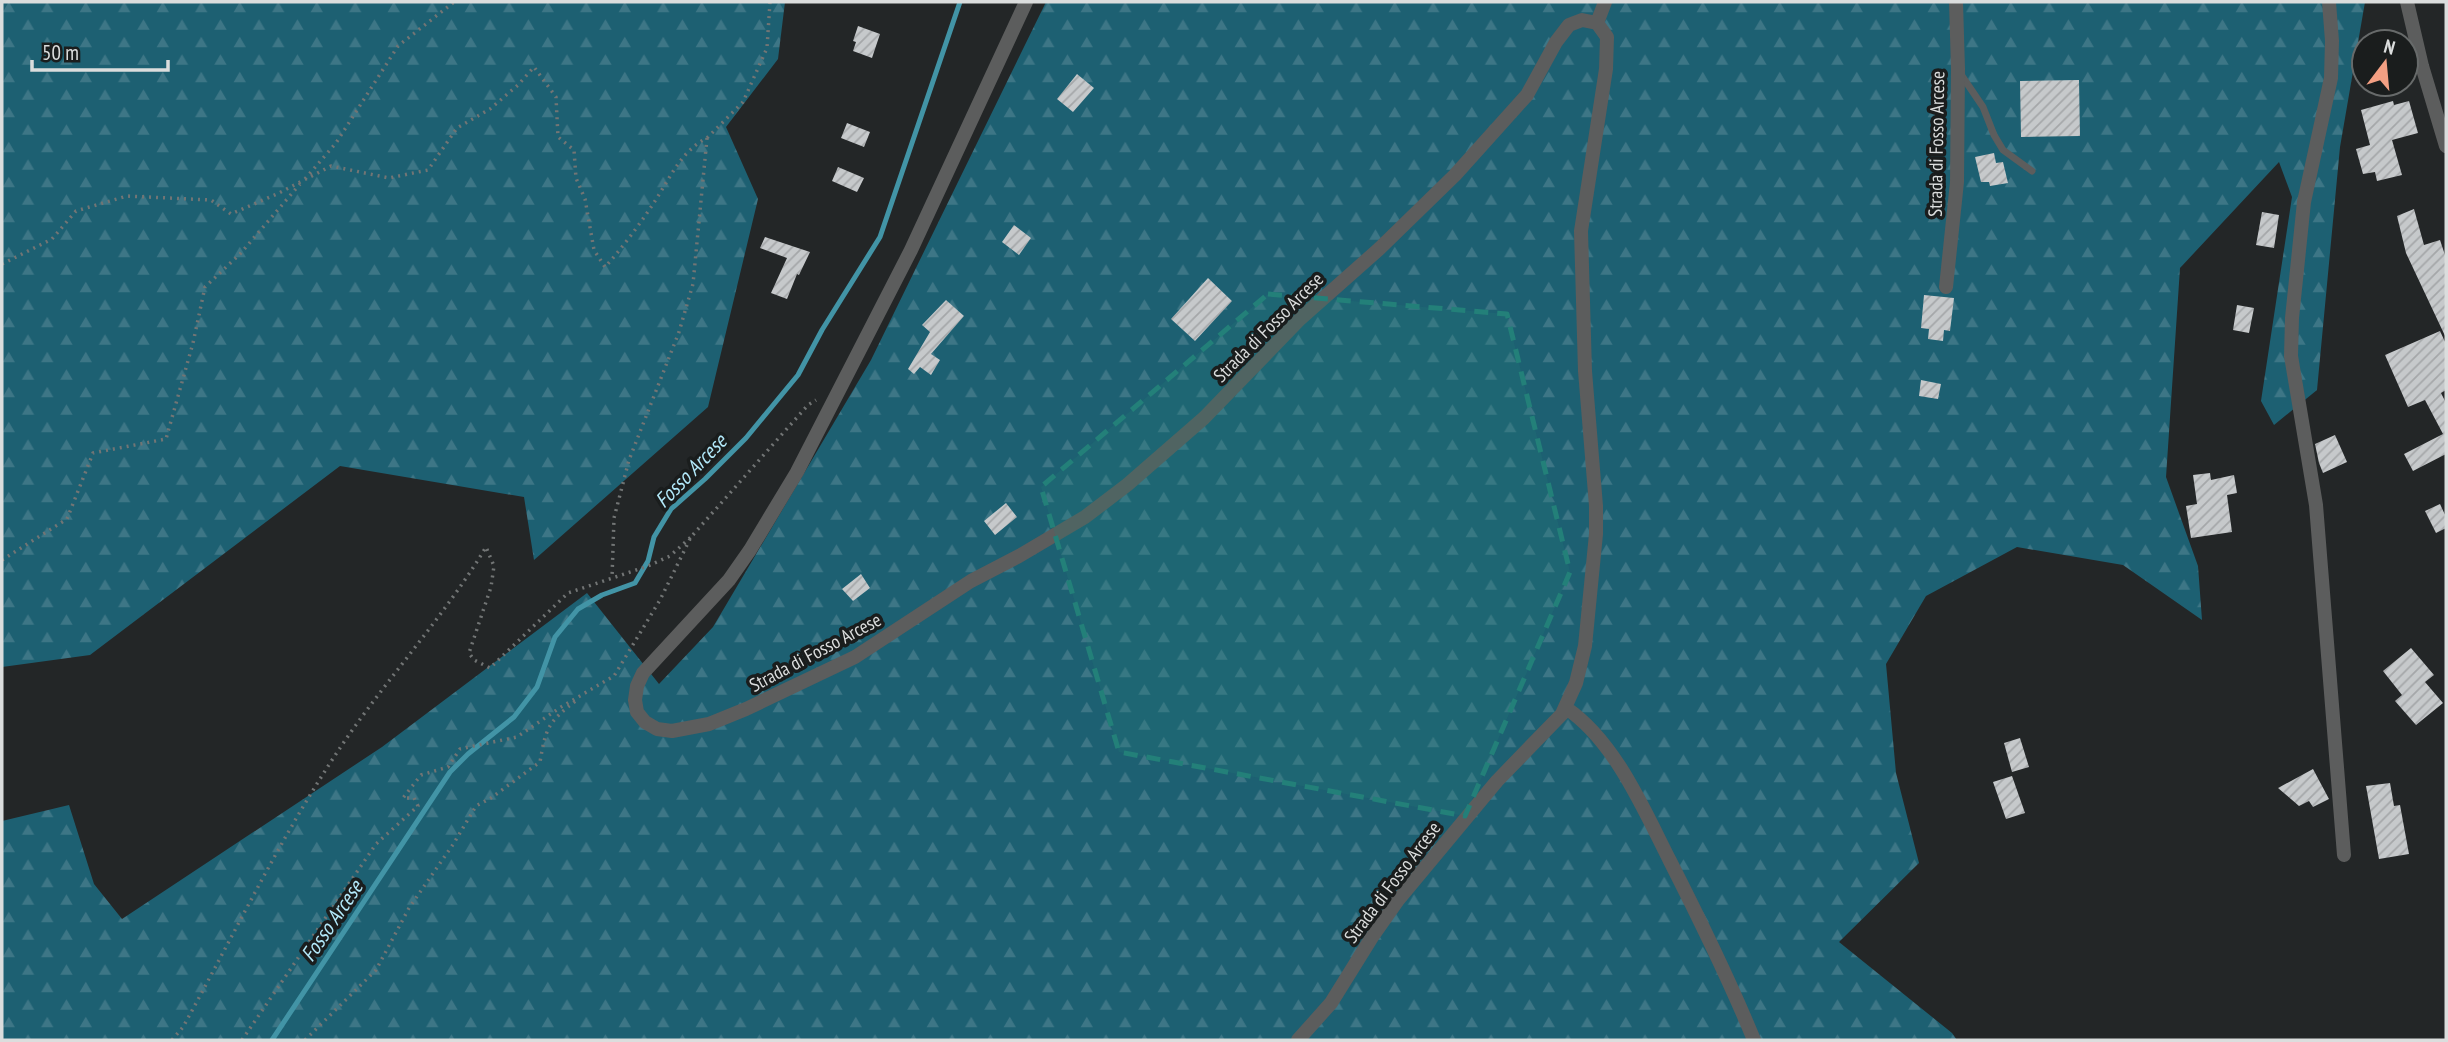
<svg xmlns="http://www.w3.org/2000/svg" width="2448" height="1042" font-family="'PT Sans Narrow',sans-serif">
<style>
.forest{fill:url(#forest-firs)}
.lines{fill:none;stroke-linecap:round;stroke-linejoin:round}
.stream{stroke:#4294a6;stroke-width:5}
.building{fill:url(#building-hatch)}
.path{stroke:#727575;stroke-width:3.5;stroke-dasharray:2 5;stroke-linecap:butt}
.lane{stroke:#5c5d5d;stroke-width:7}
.street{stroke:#5c5d5d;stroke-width:14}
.marked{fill:#238079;fill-opacity:0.2;stroke:#238079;stroke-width:5;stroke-dasharray:14 9;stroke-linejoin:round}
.labels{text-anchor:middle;stroke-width:7;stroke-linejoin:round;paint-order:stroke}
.street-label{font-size:19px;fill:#dbdddd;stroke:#1a1d1d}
.water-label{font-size:21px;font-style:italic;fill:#b3e9fa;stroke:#1a1d1d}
</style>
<defs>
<pattern id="forest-firs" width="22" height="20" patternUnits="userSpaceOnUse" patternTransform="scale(1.75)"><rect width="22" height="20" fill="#1d6072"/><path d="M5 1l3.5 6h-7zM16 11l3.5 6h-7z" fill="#3d7686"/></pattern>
<pattern id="building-hatch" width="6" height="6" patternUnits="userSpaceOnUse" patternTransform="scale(1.75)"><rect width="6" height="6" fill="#c6c9cb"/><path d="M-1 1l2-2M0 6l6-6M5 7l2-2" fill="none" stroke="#a5a7a9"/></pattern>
</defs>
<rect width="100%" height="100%" fill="#232627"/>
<path class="forest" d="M2 2H785L778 59 726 127 758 199 708 407 534 560 524 497 340 466 90 655 2 667Z
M1046 2H2365L2340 147 2317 390 2274 425 2261 401 2292 197 2279 162 2180 268 2166 477 2198 566 2202 620 2123 565 2017 547 1926 596 1886 664 1896 773 1919 863 1839 942 1952 1033 1957 1040H2V821L69 805 94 884 122 919 382 747 587 593 659 684 713 627 871 360Z"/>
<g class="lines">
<path class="stream" d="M272 1040 450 772 468 754 514 717 537 687 555 637 578 609 602 595 635 583 648 561 654 537 671 509 705 479 746 438 798 375 822 330 880 237 960 2"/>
</g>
<path class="building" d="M858 26 880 34 872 58 853 51 856 42 853 41Z
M1077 74 1094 88 1073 112 1057 99Z
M2079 80 2080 136 2021 137 2020 81Z
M2393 101 2394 105 2409 101 2418 133 2392 140 2402 175 2377 181 2375 172 2363 174 2356 149 2370 145 2361 110Z
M847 123 870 132 864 147 841 138Z
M1994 153 1996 163 2003 162 2008 183 1990 186 1989 182H1981L1975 157Z
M838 167 864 178 857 192 832 181Z
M2414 209 2424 245 2440 240 2446 258V338L2406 253 2397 216Z
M2262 212 2279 215 2274 248 2256 245Z
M1014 225 1031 238 1019 255 1002 242Z
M765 237 810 252 799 275 797 274 787 299 771 293 787 258 760 248Z
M1208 278 1232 301 1195 341 1171 319Z
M1924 295 1954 298 1950 331 1944 330 1943 341 1928 339 1929 329 1921 328Z
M946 300 964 316 931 354 940 360 931 375 920 367 914 374 908 369 930 332 922 325Z
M2237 305 2254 308 2249 333 2233 330Z
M2440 331 2446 344V390L2441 393 2446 403V454L2413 471 2404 454 2443 434 2425 400 2408 407 2385 355Z
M1921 380 1941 384 1938 399 1919 396Z
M2335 435 2347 462 2323 473 2319 463 2315 444Z
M2210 473 2211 480 2234 475 2237 493 2227 495 2232 532 2191 538 2186 506 2197 504 2193 475Z
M1006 503 1017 517 995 535 984 521Z
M2440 504 2446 517V528L2436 533 2425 511Z
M861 574 870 588 853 601 842 589Z
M2411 648 2434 675 2425 682 2443 703 2416 725 2395 701 2402 695 2383 671Z
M2020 738 2029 767 2012 772 2004 743Z
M2313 769 2329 799 2313 807 2309 801 2299 806 2278 788Z
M2012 776 2025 813 2006 819 1993 782Z
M2390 783 2394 806 2400 805 2409 854 2379 859 2366 786Z"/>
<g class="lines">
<path class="path" d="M707 138 743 102 767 48 770 2
M305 179 336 143 398 46 454 2
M2 264 52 239 76 211 127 196 211 200 231 214 277 194 331 166 389 178 428 170 457 128 490 109 518 85 534 67 556 97 558 137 574 150 576 178 585 199 594 250 605 267C623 247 640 224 655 201 670 178 681 151 707 138L693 284 679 332 629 460 614 518 612 578
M2 560 67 519 93 453 166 439 193 343 205 287 240 254 300 184
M172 1040 183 1027C235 933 282 834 342 745 388 677 444 617 486 547L494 566 491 587 469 653 474 660 490 668 568 593 648 566 670 556 691 537
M242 1040 376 844 418 806 414 798H403L421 775 448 767 460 749 517 737 561 707 614 676 660 600 691 537 808 405 816 400
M305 1040 376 970 409 908 454 843 476 806 491 798 540 762C546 727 548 722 577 700"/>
<path class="lane" d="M1960 73 1983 107 1994 135 2003 150 2032 171"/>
<path class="street" d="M1026 2 911 250 797 472 750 550 729 580 643 673 637 686 635 700 637 712 645 722 657 729 672 731 709 724 746 709 855 657 971 581 1019 556 1085 517 1127 485 1204 418 1300 319 1379 249 1455 175 1527 95 1556 42 1569 25 1582 20 1597 23 1607 37 1606 69 1581 231 1585 371 1596 506V534L1585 646 1576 683 1562 714 1497 781 1398 900 1372 937 1331 1003 1298 1040
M2329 2 2332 41 2331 78 2304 202 2292 318 2291 356 2316 505 2344 855
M2407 2 2422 66 2446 146
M1597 23 1605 2
M1946 287 1957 182 1958 69 1956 2
M1566 708C1615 741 1644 810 1670 861 1700 920 1729 979 1754 1040"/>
</g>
<path class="marked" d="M1268 294 1507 314 1570 572 1465 816 1119 752 1041 487Z"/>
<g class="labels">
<g class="street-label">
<text transform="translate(1936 144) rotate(-89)" y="7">Strada di Fosso Arcese</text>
<text transform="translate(1268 327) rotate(-45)" y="7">Strada di Fosso Arcese</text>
<text transform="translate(815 652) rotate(-28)" y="7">Strada di Fosso Arcese</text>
<text transform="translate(1392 882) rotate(-53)" y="7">Strada di Fosso Arcese</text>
</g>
<g class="water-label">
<text transform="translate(691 471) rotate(-46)" y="7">Fosso Arcese</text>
<text transform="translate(332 921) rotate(-56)" y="7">Fosso Arcese</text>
</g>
</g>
<rect width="2448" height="1042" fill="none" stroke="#dbdddd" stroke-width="7"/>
<g transform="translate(2385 63) rotate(16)"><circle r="33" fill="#1a1d1d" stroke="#676a6a" stroke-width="2"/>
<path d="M0-5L12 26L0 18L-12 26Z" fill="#f39f83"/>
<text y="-10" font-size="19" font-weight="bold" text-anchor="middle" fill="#dbdddd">N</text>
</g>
<path d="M32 60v10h136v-10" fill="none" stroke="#dbdddd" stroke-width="3.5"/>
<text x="42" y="60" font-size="21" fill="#dbdddd" stroke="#1a1d1d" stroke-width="5" paint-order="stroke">50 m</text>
</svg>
